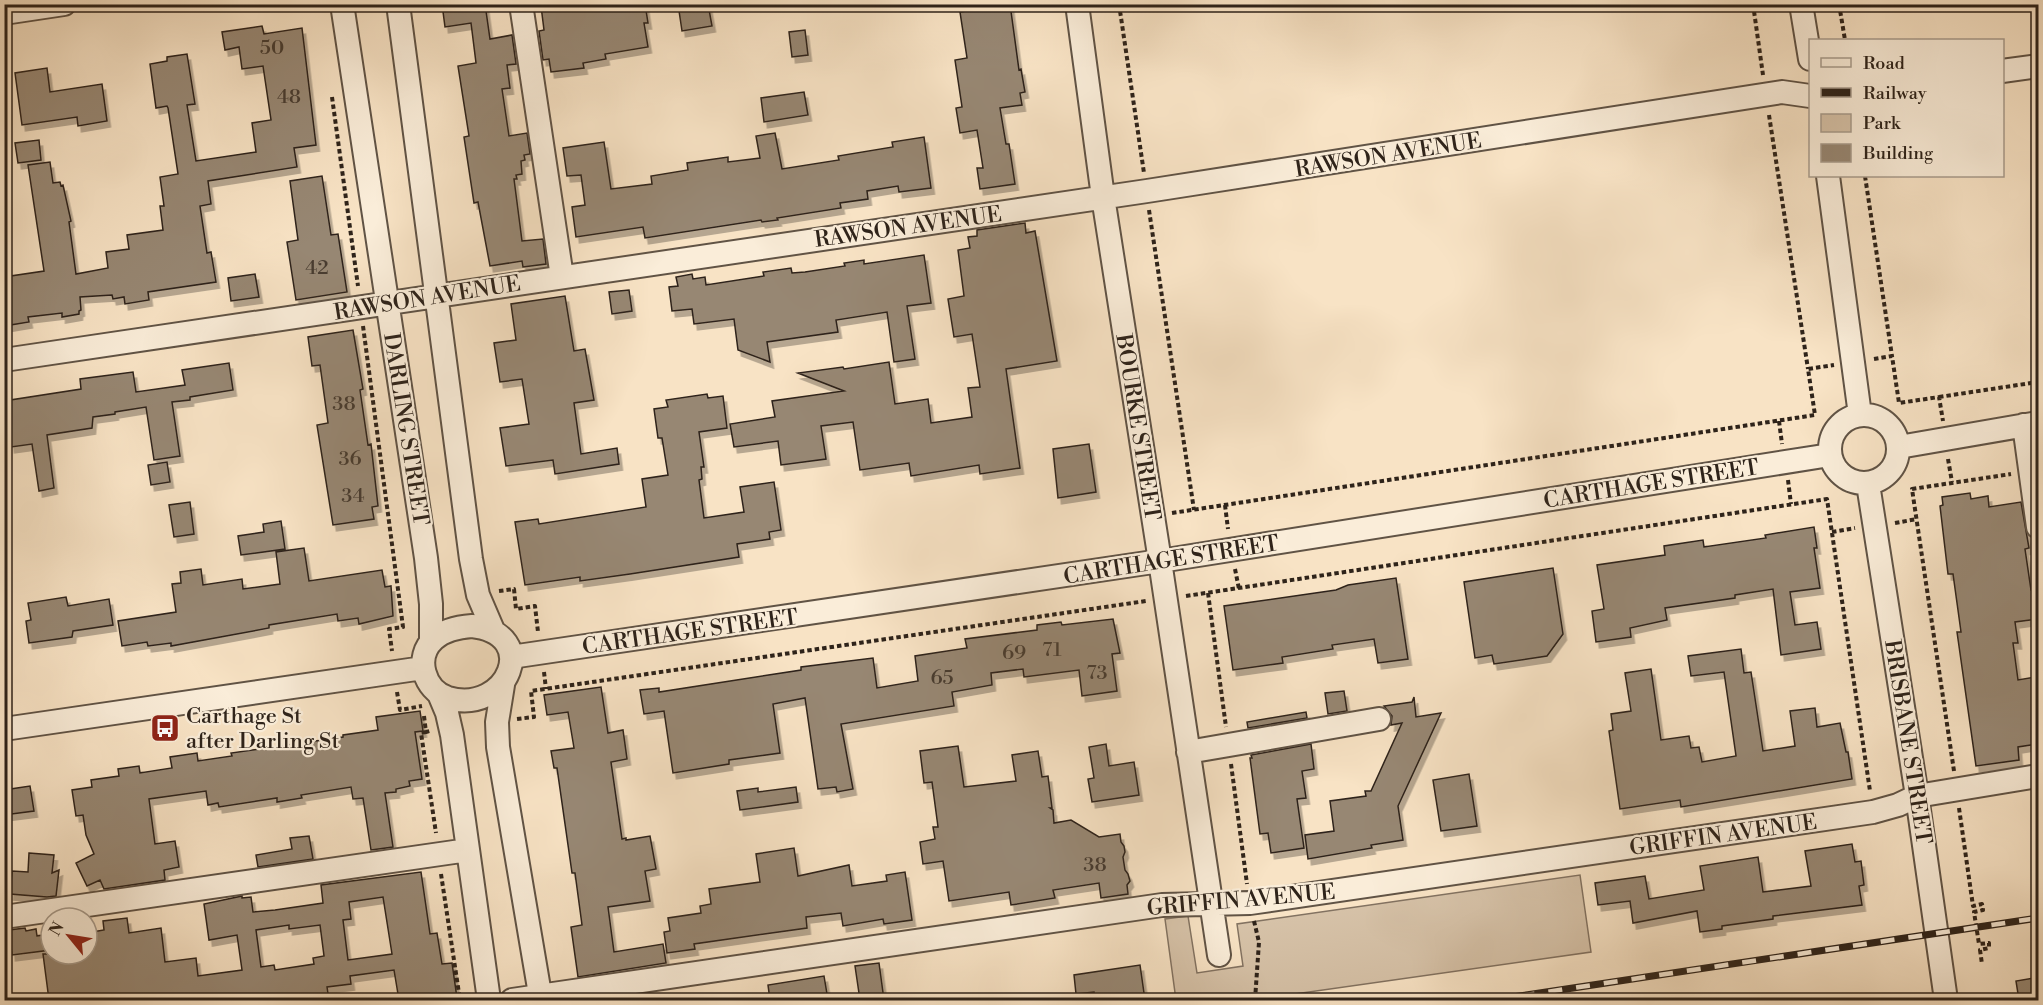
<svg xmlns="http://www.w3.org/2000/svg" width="2043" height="1005" font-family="'Libre Bodoni',serif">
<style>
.green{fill:#d6c2a8;stroke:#827261;stroke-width:1.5}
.building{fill:#978773;stroke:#2e231a;stroke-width:1.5;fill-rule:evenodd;filter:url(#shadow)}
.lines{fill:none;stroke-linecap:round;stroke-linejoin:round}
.minor-casing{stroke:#605345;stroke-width:26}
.path{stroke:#2e231a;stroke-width:4;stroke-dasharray:4.5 3;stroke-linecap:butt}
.minor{stroke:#faedd9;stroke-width:22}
.rail-casing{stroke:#2e231a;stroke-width:7}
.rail{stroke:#faedd9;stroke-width:4.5;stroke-dasharray:14;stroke-linecap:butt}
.labels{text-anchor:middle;stroke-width:4.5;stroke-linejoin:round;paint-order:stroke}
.number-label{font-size:20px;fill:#483c30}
.street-label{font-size:22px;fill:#2e231a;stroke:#faedd9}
.poi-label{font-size:22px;fill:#2e231a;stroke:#faedd9;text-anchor:start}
</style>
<defs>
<filter id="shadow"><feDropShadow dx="3.5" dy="6" stdDeviation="0" flood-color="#0004"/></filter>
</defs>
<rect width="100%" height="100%" fill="#f8e3c5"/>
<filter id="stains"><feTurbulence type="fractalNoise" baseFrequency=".00333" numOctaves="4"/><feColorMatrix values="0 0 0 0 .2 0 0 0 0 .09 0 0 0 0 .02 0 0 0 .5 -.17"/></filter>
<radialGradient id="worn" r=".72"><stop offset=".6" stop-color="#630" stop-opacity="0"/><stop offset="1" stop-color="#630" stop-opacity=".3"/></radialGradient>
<path class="green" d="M1580 875 1591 952 1252 1000H1176L1165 919 1188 916 1197 973 1243 966 1237 924Z"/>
<path class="building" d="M442 4H485L490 39 512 35 516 64 507 65 510 88 502 89 509 136 527 133 530 154 524 155 525 160 521 161 522 174 516 175 517 179H514L522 241 543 239 546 264 523 267 522 261 490 266 478 202 474 203 464 137 469 136 458 66 476 63 471 23 445 27Z
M550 4H645L648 23H644L648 47 605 54 606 59 583 63 584 68 551 72 549 59 543 60 539 31 544 30 541 6Z
M678 4H708L712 26 682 31Z
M1010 4 1019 70 1021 69 1025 92 1020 93 1022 105 1000 108 1006 144H1009L1015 184 980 189 977 168H983L977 130 960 133 956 108 962 107 955 60 967 58 960 12Z
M262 26 264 34 302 28 316 145 294 148 297 167 208 181 211 204 200 206 207 253 211 252 216 282 148 292 149 300 125 304 124 297 113 299 112 295 80 297 81 310 79 311V314L62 317V313L28 317 29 322 4 326V277L44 271 28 165 50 162 53 183 60 182 61 186 63 185 71 221 69 222 76 274 108 268 106 252 129 249 127 235 163 230 160 206H164L160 177 178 174 168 108 167 106 156 108 150 64 167 61V57L187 54 195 104 187 105 196 161 256 152 252 123 271 120 263 66 242 69 239 47 225 50 222 32Z
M805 30 808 55 792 57 789 32Z
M47 68 50 92 102 84 107 121 78 126 77 117 22 125 15 73Z
M804 92 808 115 764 122 761 98Z
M775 133 782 169 839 160 838 156 893 147 892 142 924 137 931 188 899 192 898 186 867 191 868 199 840 203 841 208 777 218 778 220 762 222 761 220 645 238 643 227 576 237 572 207 585 205 581 175 567 176 563 148 604 142 611 189 652 184 651 176 688 170 687 163 728 157V162L760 158 756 136Z
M39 140 41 160 18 163 15 143Z
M322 176 331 235 338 234 347 292 296 300 287 242 298 240 290 181Z
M1025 223 1026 233 1035 231 1057 361 1006 369 1020 468 980 474 979 465 911 476 909 463 860 470 853 422 821 426 826 459 781 465 778 441 734 447 730 424 775 417 772 401 844 391 798 373 843 367 844 369 889 362 895 404 928 399 931 423 972 417 968 388 980 387 972 334 954 337 948 299 964 296 958 250 970 248 968 237 977 236V230Z
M924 255 931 303 907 306 915 359 894 362 887 312 836 320 838 332 767 342 770 362 738 350 734 319 694 324 692 309 672 311 669 287 678 286 676 277 692 274 693 279 705 277 706 285 764 276 763 272 791 268 792 273 805 272 845 266 844 263 864 260V264Z
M255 274 259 297 231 301 228 278Z
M629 290 632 311 612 314 609 292Z
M565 296 574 351 585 349 594 400 574 403 581 454 617 448 619 464 555 474 553 460 506 466 500 428 529 424 522 379 500 382 494 343 516 340 511 304Z
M353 330 363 389 360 390 368 445 371 444 378 506 372 507 374 519 333 525 317 425 328 423 320 365 312 366 308 337Z
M229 363 233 390 190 397V400L172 402 180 456 154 460 146 407 115 412V414L93 417 92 428 47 435 54 488 39 491 32 444 11 447 10 439H4V401L81 389 80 379 133 372 136 392 185 385 182 370Z
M707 394 708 398 723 396 727 428 699 432 704 467H701L702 479 699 480 704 518 744 512 740 487 774 482 781 530 769 532 770 539 737 544 739 557 630 574 580 581V577L525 585 515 522 538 519 539 524 646 507 642 479 668 475 662 438H658L654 409 668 407 666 400Z
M1089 444 1096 492 1058 498 1053 449Z
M167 462 170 482 151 485 148 465Z
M1970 493 1971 499 1988 496 1989 507 2021 502 2029 548 2025 549 2031 590H2035L2038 613V619L2015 622 2018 643H2013L2018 680 2036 677 2038 714H2035L2038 744 2018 747 2019 760 1976 766 1957 632H1961L1953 574H1948L1940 506 1943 505 1942 497Z
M190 502 194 534 174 537 169 505Z
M281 521 285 549 241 555 238 536 264 532 263 524Z
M1814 527 1817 548H1814L1820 588 1790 592 1795 625 1817 622 1821 649 1781 655 1773 589 1735 595V598L1665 608 1667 620 1630 628 1631 637 1596 642 1592 611 1604 609 1597 565 1665 555 1664 546 1703 540 1704 547 1766 538 1765 535Z
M304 548 309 581 382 570 385 587 391 586 393 616 359 624 358 618 338 621 337 614 269 625V628L171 646V643L148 646 147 642 122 646 118 621 176 612 172 584 181 583 180 572 201 569 203 585 242 579 243 589 280 584 276 552Z
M1553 568 1563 634 1547 656 1494 664 1492 655 1475 658 1464 582Z
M1396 578 1408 659 1378 663 1374 639 1332 645 1333 649 1282 657 1283 663 1233 670 1224 606 1336 590 1348 585Z
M66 597 68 606 109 599 113 625 73 631 72 637 29 643 26 621 31 620 28 603Z
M1113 619 1120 653 1112 654 1117 691 1082 696 1079 670 1024 677 1023 669 991 673 992 685 952 692 954 706 841 724 853 789 837 792 836 787 818 789 805 698 773 704 780 753 729 760V764L673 773 664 711 644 714 640 690 659 688V692L801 670V667L873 658 877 688 918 681 915 656 967 648 965 639 1037 630V625L1061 622 1062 625Z
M1741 649 1744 673 1751 672 1763 751 1795 746 1790 711 1815 708 1817 727 1840 723 1846 752H1848L1852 779 1681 807 1680 800 1620 809 1609 731 1613 730 1611 714 1631 711 1625 673 1651 669 1661 740 1689 736 1691 748 1699 747 1702 762 1736 756 1724 672 1691 676 1688 656Z
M601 687 608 733 623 730 627 759 611 762 622 839 626 838V840L650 836 656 869 645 871 650 901 608 907 614 952 663 944 666 963 578 977 571 927 582 925 575 873H572L557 768H554L551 751 574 748 568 712 547 715 544 695Z
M1344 691 1347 711 1328 714 1325 693Z
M1414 697 1416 717 1441 713 1398 806 1403 840 1371 845 1372 848 1308 859 1305 835 1334 831 1330 801 1366 796 1365 791H1371L1402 723 1391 725 1392 716 1384 706 1412 702Z
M420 711 423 731 415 732 422 779 409 781 410 786 396 789V792L385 793 393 847 371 850 363 798 353 799 351 787 301 795 302 798 277 802V798L219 807 218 803 208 805 206 791 149 799 155 844 175 841 179 867 164 870 165 880 104 889 100 880 87 886 76 863 94 854 86 835 83 815 76 816 72 790 92 787 91 780 119 776 118 769 139 766 140 773 172 768 170 757 197 753 198 761 232 756 231 753 343 737V735L378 730 376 717Z
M1306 712 1307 718 1248 728 1247 722Z
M1106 744 1109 766 1134 762 1139 795 1092 802 1088 779 1094 778 1089 747Z
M1311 744 1314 769 1302 771 1306 798 1297 799 1304 848 1271 853 1268 833 1260 834 1250 758H1252L1251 755Z
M958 746 964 787 1016 781 1012 755 1038 751 1042 777 1048 776 1052 808H1050L1053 810 1054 823 1071 820 1099 837 1120 834 1121 842 1124 846 1125 852 1123 857 1125 870 1128 874 1130 881 1127 885 1128 894 1101 898 1099 883 1053 890 1055 898 1011 905 1009 892 949 901 943 861 923 864 920 842 935 839 933 827H938L932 782 924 783 920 751Z
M1469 774 1477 826 1441 831 1433 780Z
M30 786 34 811 4 815V790Z
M796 787 798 802 740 810 737 791 758 788V792Z
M309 836 313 859 258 867 256 855 292 849 290 838Z
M1852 844 1855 862 1861 861 1864 885 1859 886 1862 905 1773 916V919L1722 926V929L1700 932 1697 911 1633 923 1630 901 1598 905 1595 883 1645 876 1649 899 1704 890 1700 866 1758 857 1763 892 1811 886 1805 851Z
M794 848 798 876 849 865 852 886 887 881 886 875 905 872 912 920 884 924 883 919 843 926 841 913 806 917 807 928 694 944 695 949 667 953 664 932 670 931 668 918 701 913 700 906 711 904 709 889 760 882 756 854Z
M29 853 54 855 52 873 59 870 56 896 47 897 10 894 12 871 28 872Z
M421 872 430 934 437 933 442 964 452 963 457 998 442 1000H399L394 970 350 976 351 984 327 987 329 1000H85L84 995 49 1000 43 954H87V933L104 930 103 921 127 918 129 933 161 928 165 962 196 958 198 976 242 970 237 935 209 940 204 904 242 896V898L251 897 253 912 275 910 323 903 321 885ZM383 897 392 954 348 960 343 920 351 919 349 902ZM289 925V929L320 925 324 956 313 958 314 964 275 970 274 965 261 967 256 930Z
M25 928 26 931 36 929 37 936 51 934V950L12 955 9 930Z
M879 963 884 1000H860L855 966Z
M1140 965 1145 1000H1095L1094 992 1076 994 1074 975Z
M824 976 828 1000H770L768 985Z
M2034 978 2037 1000H2019L2016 981Z"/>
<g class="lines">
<g class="minor-casing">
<path id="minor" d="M342 4 426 558 431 604V641
M398 4 471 559 478 595 493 630
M521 4 562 277
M1077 4 1103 197 1160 561 1219 955
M1801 4 1810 59
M4 13 64 4
M2002 71 2038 66
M1828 176 1860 415
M4 360 1147 191 1782 92 1810 96
M1830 449a34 34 0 1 1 68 0a34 34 0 1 1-68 0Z
M2024 425 2038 527
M1899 447 2038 423
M1868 484 1917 796 1946 1000
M472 626C542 634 508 715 448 698 424 690 414 657 434 639 444 630 458 627 472 626Z
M511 657 1160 561 1830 455
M503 685 497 722 498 747 541 1000
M439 694 447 713 452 735 489 1000
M4 729 423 668
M1188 752 1379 719
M4 917 468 850
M512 1000 1162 905 1250 903 1873 812 1898 805 1917 796 2038 776"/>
</g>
<path class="path" d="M1119 4 1144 173
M1753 4 1763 75
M1839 4 1845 40
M332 97 358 286
M1769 115 1808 369
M1865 176 1892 356
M1149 210 1194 510
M363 326 403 627 389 629 392 651
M1874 359 1892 356 1899 403 1939 397 1943 421
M1939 397 2038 382
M1779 421 1782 444
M1948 459 1952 482
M1788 480 1791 504
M1225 505 1228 529
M1172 513 1815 415 1808 369 1834 365
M1895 523 1917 519
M1832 532 1855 528
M1235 569 1239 589
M499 591 514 589 516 609 535 606 538 632
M1208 593 1226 727
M1186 596 1827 499 1870 791
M544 672 546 689
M397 692 400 710 422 706
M424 716 426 732 430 731
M517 719 534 717 531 691 1146 601
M426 732 421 733 436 833
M1231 764 1247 884
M1954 771 1912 489 2011 474
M1959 808 1973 906 1982 904 1983 910 1974 912 1979 944 1989 943V948L1980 950 1982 964
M441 874 460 1000
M1254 921 1259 942 1255 1000"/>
<use href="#minor" class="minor"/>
<g class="rail-casing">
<path id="rail" d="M1493 1000 2038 918"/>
</g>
<use href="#rail" class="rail"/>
</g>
<defs>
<g id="bus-square" transform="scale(1.5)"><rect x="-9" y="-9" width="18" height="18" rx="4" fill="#8f2418" stroke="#faedd9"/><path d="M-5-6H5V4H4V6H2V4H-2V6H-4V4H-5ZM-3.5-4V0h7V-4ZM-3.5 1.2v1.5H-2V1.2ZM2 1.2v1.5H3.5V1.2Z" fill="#fff"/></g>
</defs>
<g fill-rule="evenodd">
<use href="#bus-square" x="165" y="728"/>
</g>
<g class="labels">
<g class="number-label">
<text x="272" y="54">50</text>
<text x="289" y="103">48</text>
<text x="317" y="274">42</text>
<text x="344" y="410">38</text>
<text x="350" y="465">36</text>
<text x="353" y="502">34</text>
<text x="1052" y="656">71</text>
<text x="1014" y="659">69</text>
<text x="1097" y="679">73</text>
<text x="942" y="684">65</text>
<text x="1095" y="871">38</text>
</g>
<g class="street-label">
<text transform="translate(1388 154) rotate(-9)" y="8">RAWSON AVENUE</text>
<text transform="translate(908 226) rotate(-8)" y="8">RAWSON AVENUE</text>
<text transform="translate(427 297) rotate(-9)" y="8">RAWSON AVENUE</text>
<text transform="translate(1139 427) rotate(81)" y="8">BOURKE STREET</text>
<text transform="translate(407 429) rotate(81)" y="8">DARLING STREET</text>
<text transform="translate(1651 483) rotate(-9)" y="8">CARTHAGE STREET</text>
<text transform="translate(1171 559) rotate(-9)" y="8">CARTHAGE STREET</text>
<text transform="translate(690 631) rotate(-8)" y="8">CARTHAGE STREET</text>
<text transform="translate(1909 742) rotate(81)" y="8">BRISBANE STREET</text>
<text transform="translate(1723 834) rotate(-8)" y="8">GRIFFIN AVENUE</text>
<text transform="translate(1241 899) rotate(-5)" y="8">GRIFFIN AVENUE</text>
</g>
<g class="poi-label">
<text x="186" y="723">Carthage St<tspan x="186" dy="25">after Darling St</tspan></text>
</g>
</g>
<rect width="2043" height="1005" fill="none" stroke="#f8e3c5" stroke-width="24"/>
<rect x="6" y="6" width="2031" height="993" fill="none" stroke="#2e231a" stroke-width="3"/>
<rect x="12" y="12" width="2019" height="981" fill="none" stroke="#2e231a" stroke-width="1.5"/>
<rect x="1809" y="39" width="195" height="138" fill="#faedd9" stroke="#a89c8d" stroke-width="1.5"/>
<rect x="1821" y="58" width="30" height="9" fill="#faedd9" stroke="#a89c8d" stroke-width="1.5"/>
<text x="1863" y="69" font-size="18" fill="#2e231a">Road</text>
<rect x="1821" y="88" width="30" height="9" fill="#2e231a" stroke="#a89c8d" stroke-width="1.5"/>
<text x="1863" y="99" font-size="18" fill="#2e231a">Railway</text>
<rect x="1821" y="114" width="30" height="18" fill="#d6c2a8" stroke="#a89c8d" stroke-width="1.5"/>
<text x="1863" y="129" font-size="18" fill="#2e231a">Park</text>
<rect x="1821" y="144" width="30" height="18" fill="#978773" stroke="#a89c8d" stroke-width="1.5"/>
<text x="1863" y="159" font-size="18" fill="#2e231a">Building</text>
<g transform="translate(69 936) rotate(300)"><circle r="28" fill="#faedd9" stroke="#a89c8d" stroke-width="1.5"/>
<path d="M0-4.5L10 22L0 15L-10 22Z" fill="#8f2418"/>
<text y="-9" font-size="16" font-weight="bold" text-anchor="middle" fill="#2e231a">N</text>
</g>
<rect width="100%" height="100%" filter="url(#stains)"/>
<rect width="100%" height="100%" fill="url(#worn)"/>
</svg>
